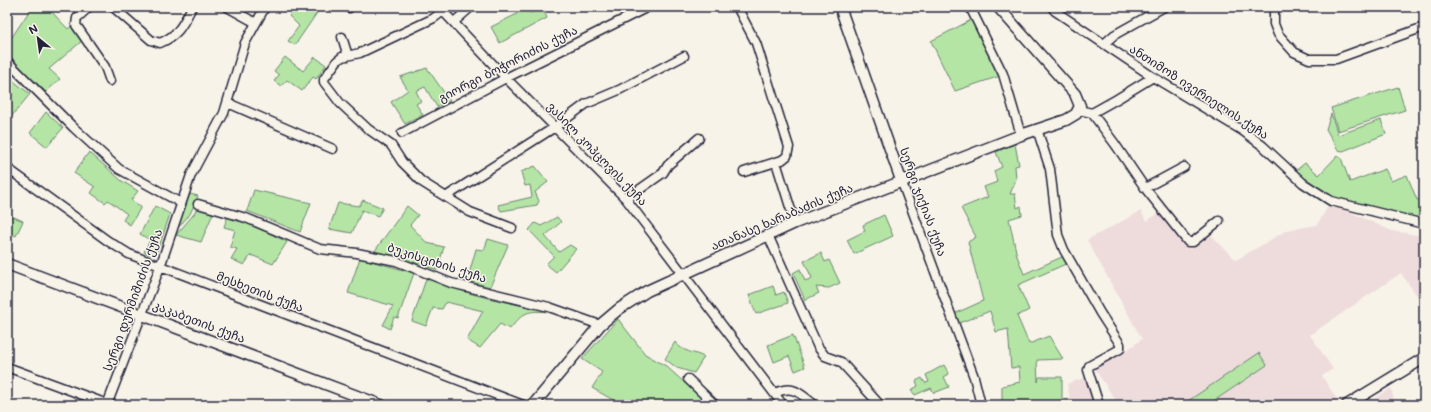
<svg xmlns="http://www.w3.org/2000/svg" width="1431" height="412" font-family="Mali,'Noto Sans Georgian',sans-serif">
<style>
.built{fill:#eedcdd}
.green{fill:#b4e5a5;stroke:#6b8470}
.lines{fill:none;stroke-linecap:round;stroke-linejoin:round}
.minor-casing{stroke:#22223b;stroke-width:11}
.tertiary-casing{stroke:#22223b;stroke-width:13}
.minor{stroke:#f7f3e8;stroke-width:8}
.tertiary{stroke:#f7f3e8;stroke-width:10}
.labels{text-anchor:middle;stroke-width:3;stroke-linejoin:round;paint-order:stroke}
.street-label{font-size:12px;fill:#22223b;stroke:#f7f3e8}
</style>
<rect width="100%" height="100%" fill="#f7f3e8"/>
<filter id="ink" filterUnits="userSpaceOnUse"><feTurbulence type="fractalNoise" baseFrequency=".025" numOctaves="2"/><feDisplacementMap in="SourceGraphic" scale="8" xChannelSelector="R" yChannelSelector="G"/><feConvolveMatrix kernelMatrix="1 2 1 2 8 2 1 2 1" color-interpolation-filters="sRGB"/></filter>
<g filter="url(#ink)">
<path class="built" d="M1330 203 1392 231 1424 236V306L1401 273 1310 335 1333 369 1322 376 1338 401 1333 405H1119L1094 368 1123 353 1142 339 1087 240 1141 211 1146 221 1161 212 1190 250 1210 234 1236 260 1287 230 1317 225Z
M1087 377 1097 405H1071L1067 384Z
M1391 388 1395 405H1364Z"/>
<path class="green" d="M32 7H47L68 29 72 25 83 40 49 69 60 79 46 92 7 56V34L12 37Z
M296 7H321L295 45 288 41 299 26 289 16Z
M514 7H528L531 13 542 7 547 18 500 43 491 27 517 14Z
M973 19 1000 76 955 91 931 41Z
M285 57 303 71 315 57 326 65 316 79 313 77 302 91 287 80 281 86 274 81 279 75 274 71Z
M427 68 450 101 437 107 425 87 416 91 421 101 416 104 423 115 405 124 391 102 408 90 400 77Z
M7 76 30 94 7 122Z
M1398 87 1405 110 1338 131 1331 108Z
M46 112 63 128 47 147 30 133Z
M1331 114 1338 135 1381 120 1386 134 1343 151 1338 150 1326 129Z
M1015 144 1019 165 1015 166 1016 179 1010 194H1015L1017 208 1021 206 1022 215 1009 219 1017 256 1024 274 1064 256 1068 263 1018 285 1029 310 1017 316 1029 344 1049 336 1063 359 1037 360 1038 382 1039 377H1062V405H1002V386L1020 382 1019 367 1011 368 1008 329 996 332 990 311 959 323 954 314 983 301 968 242 976 237 961 208 988 197 984 187 997 182 994 171 1002 167 996 152Z
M89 152 122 181 138 191 131 200 141 207 130 225 123 220 127 214 108 200 105 203 91 193 95 187 74 173Z
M1337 156 1341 158 1350 182 1385 169 1391 181 1407 175 1417 200 1424 198V220L1334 198 1316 188 1294 172 1305 163 1319 175Z
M535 166 548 182 535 192 539 201 537 205 501 211 498 205 532 197 530 185 525 186 521 172Z
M254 190 311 203 300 232 247 211Z
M190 194 198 196 190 214 176 230Z
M363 200 383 208 378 216 362 210 352 233 329 229 338 203 359 206Z
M155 206 170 214 158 250 155 253 149 255 144 252 150 240 140 234Z
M198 206 214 211 201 242 176 235 194 214Z
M407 206 418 215 410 225 427 243 444 247 437 270 398 257 374 252Z
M7 214 23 221 16 236 7 232Z
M228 215 253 225 287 242 273 264 251 255 244 265 231 259 237 249 230 247 235 230 224 227Z
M884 215 893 236 854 254 847 240 865 231 863 225Z
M557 217 561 222 545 236 559 252 570 245 576 249 556 272 546 264 554 256 529 230 535 223 541 226Z
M488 239 508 245 490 287 467 281 476 249 484 250Z
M821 253 825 262 829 260 840 283 829 288 816 287 819 293 805 300 793 273 800 269 805 281 812 278 804 261Z
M360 258 414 273 398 318 394 317 390 329 383 325 393 306 348 293Z
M427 276C465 297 511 302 553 312 528 311 526 309 510 329L500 324 480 348 467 340 483 311 446 302 442 309 433 308 426 326 412 321Z
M773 286 776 295 784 292 788 303 756 314 749 295Z
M618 319 645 354 666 366 709 405H622L592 388 602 372 582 359Z
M793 335 805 367 795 371 789 356 774 362 768 345Z
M675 342C682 352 694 352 704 357L694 373 677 368 665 359Z
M1259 353 1267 365 1208 405H1182Z
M944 365 949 374 944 377 949 387 934 393 931 388 915 395 911 390 918 386 916 381 922 378 925 383 929 382 926 375Z"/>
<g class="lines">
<g class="minor-casing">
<path id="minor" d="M89 7 77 18 76 25 105 67 110 81
M113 7 151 40 160 43C179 35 183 24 192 7
M227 7 256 23
M439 7 506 78 626 199 783 405
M737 7 756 43 789 147 787 156 782 160 744 172
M970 7 1003 74 1021 135
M1052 7 1055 11 1153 77 1243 131 1263 146 1303 183 1331 201 1424 224
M1274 7V24L1278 34 1294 52 1309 59H1336L1424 27
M349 8 350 7
M443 11 434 18 360 53 342 57 337 61 324 79V82L340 103 368 129 391 145 402 162 422 182 470 212 512 228
M454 22 471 7
M342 37 348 56
M1104 44 1114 35 1164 7
M7 61 74 128 119 169 181 203
M228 103 333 149
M1079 110 1092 113 1115 144 1145 188 1188 242H1193L1219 221
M1092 113 1117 99 1153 77
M1037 129 1050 169 1058 235 1064 250 1100 313 1120 344V349L1089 366 1088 370 1099 405
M402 133 506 78 648 7
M776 162 795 223
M7 168 108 241 129 254 523 405
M901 180 974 377 981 405
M1145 188 1184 167
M447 196 555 127 586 104 619 90 684 56
M626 199 663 173 668 165 699 138
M198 204 246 218 320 249 357 253 396 261 451 283 549 307 600 325
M768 235 818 347 825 356 841 362 880 405
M7 367 110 405
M688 379 715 405
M775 393C794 384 800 394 815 405
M107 405 160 267 191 175 224 113 245 43 265 7"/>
</g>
<g class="tertiary-casing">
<path id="tertiary" d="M840 7 901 180
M7 264 381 405
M533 405 600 325 619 309 647 291 795 223 1021 135 1066 120 1076 114 1080 106 1075 94 998 7
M1347 405 1424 358"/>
</g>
<use href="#minor" class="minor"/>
<use href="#tertiary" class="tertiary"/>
</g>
</g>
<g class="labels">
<g class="street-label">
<text transform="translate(508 64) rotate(-27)" y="4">გიორგი ბოჭორიძის ქუჩა</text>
<text transform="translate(1199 92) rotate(33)" y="4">ანთიმოზ ივერიელის ქუჩა</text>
<text transform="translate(597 154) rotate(46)" y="4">ვასილ კოპცოვის ქუჩა</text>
<text transform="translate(923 202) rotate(70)" y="4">სერგი ჯიქიას ქუჩა</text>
<text transform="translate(782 217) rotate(-23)" y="4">ათანასე ხარაბაძის ქუჩა</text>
<text transform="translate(437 263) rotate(18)" y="4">ბუკისციხის ქუჩა</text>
<text transform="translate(260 292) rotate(21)" y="4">მესხეთის ქუჩა</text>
<text transform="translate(133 300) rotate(-70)" y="4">სერგი დურმიშიძის ქუჩა</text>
<text transform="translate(199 322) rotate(21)" y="4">კაკაბეთის ქუჩა</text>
</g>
</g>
<rect width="1431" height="412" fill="none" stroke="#f7f3e8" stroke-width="24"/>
<rect x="12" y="12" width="1407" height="388" fill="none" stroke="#22223b" stroke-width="1.5" filter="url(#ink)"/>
<g transform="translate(38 38) rotate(331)" stroke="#f7f3e8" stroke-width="3" paint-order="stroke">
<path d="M0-3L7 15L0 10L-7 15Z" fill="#22223b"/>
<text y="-6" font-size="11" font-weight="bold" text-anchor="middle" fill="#22223b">N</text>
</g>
</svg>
